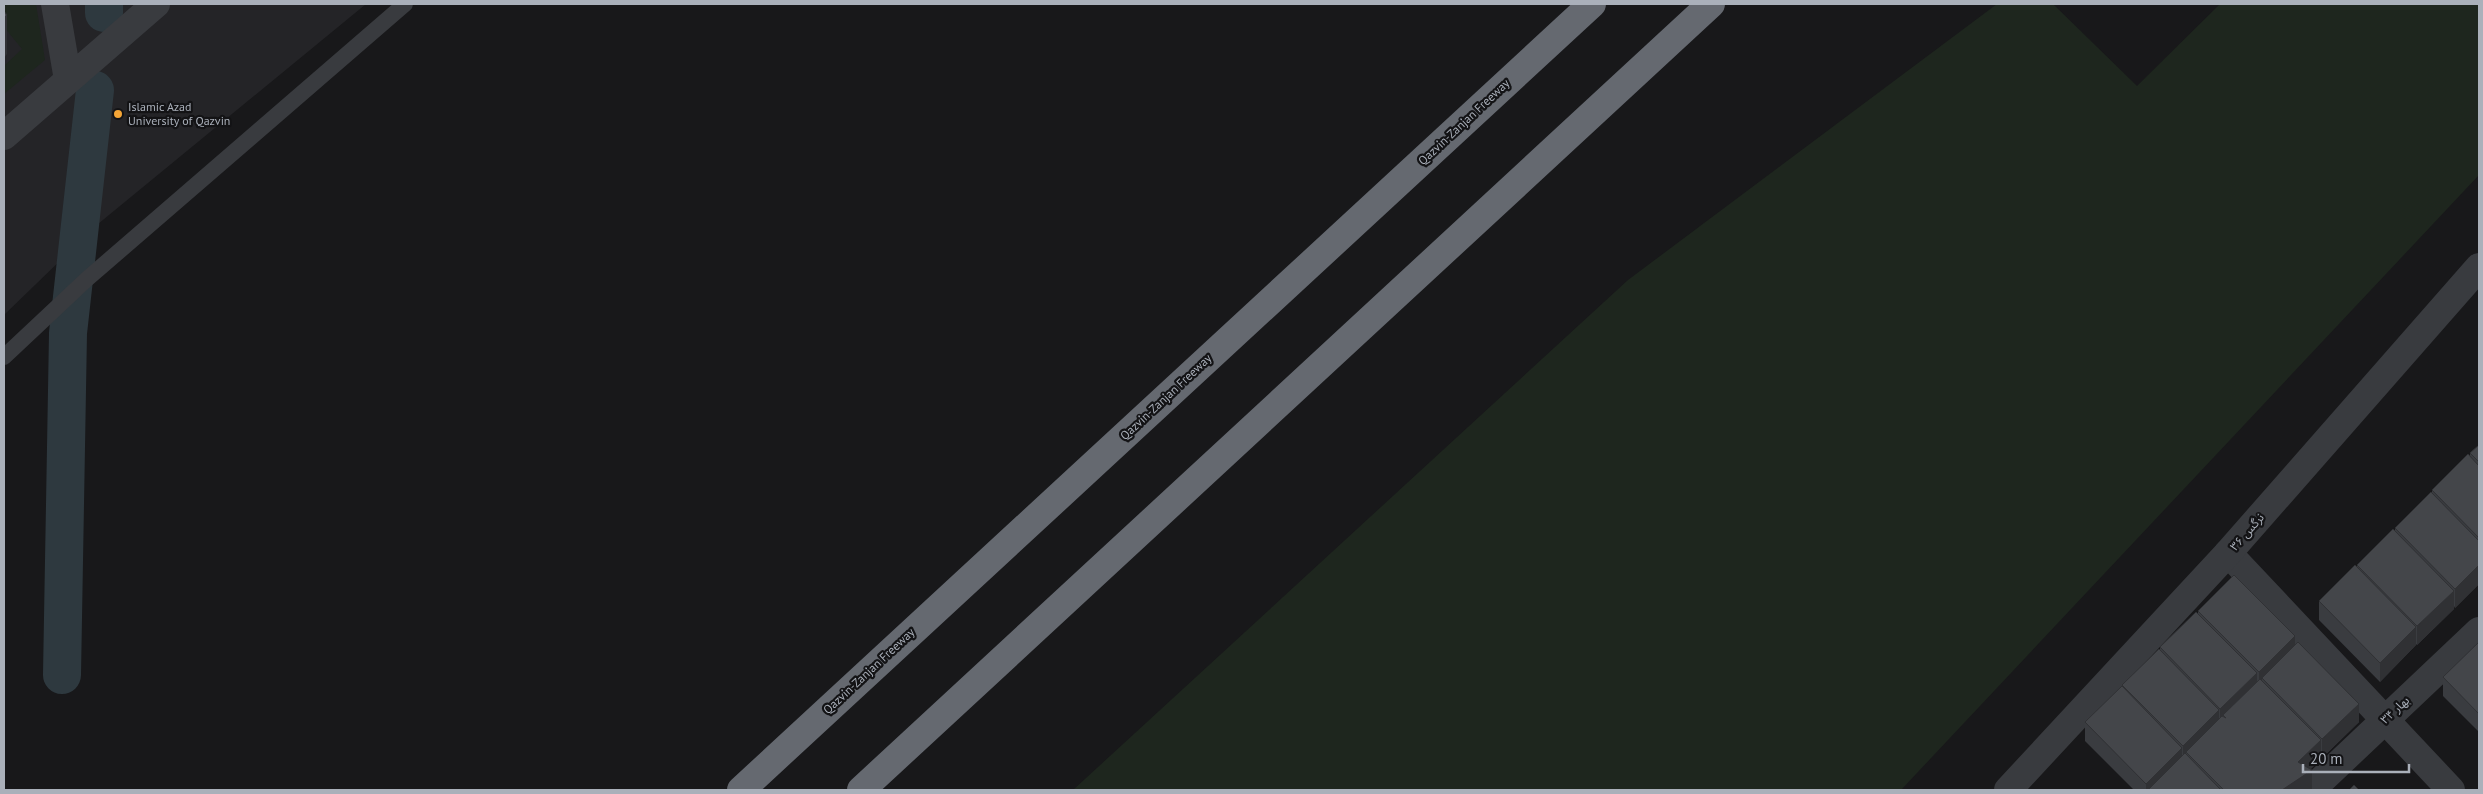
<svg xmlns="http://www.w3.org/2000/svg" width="2483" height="794" font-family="'PT Sans','Noto Sans Arabic',sans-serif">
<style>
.built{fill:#242427}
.green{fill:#1e261e}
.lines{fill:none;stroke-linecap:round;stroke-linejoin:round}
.canal{stroke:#2e393f;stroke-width:38}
.service{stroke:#393b3f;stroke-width:16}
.minor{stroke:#393b3f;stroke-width:28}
.tertiary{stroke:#393b3f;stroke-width:28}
.motorway{stroke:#656970;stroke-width:28}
.wall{fill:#3a3c40}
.shaded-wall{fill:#303134}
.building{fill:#44464a;stroke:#303134}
.poi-dot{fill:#f4a536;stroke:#131315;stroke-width:2}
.labels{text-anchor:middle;stroke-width:4.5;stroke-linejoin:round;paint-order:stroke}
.poi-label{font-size:12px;fill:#aab0ba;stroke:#131315;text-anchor:start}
.street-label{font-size:12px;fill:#aab0ba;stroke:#131315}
</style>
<rect width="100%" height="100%" fill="#18181a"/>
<path class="built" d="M4 4H366L98 224 4 315Z"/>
<path class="green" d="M4 4H36L45 60 4 94V66L22 49 4 27Z
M1997 4H2053L2137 86 2220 4H2479V175L1901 790H1073L1628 280Z"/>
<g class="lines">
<path class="canal" d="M104 13V4
M62 675 68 333 95 90"/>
<path class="service" d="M4 357 87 279 405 4"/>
<path class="minor" d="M55 4 68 80
M4 136 156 4
M2228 553 2451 790
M2311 790 2479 631"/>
<path class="tertiary" d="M2008 790 2228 553 2479 267"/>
<path class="motorway" d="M741 790 1592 4
M861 790 1711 4"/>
</g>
<path class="wall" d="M2479 445V584L2455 608 2454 606V609L2417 645 2416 644V645L2380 682 2319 620V601L2357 567V565L2395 530V528L2432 493V490L2470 457V453Z
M2198 611 2295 645 2359 722 2322 758 2321 756V759L2310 769 2312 789 2310 790H2134L2085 741V722L2122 687V685L2160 649V647L2198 614Z
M2479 642V732L2443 696V677Z"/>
<path class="shaded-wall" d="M7 15V54L4 58V18Z
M2479 565V584L2455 608V589Z
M2454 591V609L2417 645V626Z
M2416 627V645L2380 682V663Z
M2295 636V655L2262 678V688L2259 691V672Z
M2257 673V692L2226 718 2223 715V724L2220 727V709Z
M2359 704V722L2322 758V739Z
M2219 710V728L2186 752V762L2183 765V746Z
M2321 740V759L2303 777 2312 770V789L2310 790H2282L2298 762Z
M2182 748V766L2149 789V790H2146V784Z"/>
<path class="building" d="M4 11 7 15 4 18Z
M2479 445V462L2470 453Z
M2468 454 2479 466V538L2432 490Z
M2431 492 2479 541V565L2455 589 2395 528Z
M2393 529 2454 591 2417 626 2357 565Z
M2355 565 2416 627 2380 663 2319 601Z
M2234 575 2295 636 2259 672 2198 611Z
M2196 612 2257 673 2220 709 2160 647Z
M2298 642 2359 704 2322 739 2262 678Z
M2479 642V714L2443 677Z
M2159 649 2219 710 2183 746 2122 685Z
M2260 679 2321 740 2298 762 2312 770 2282 790H2224L2186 752 2222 716 2226 718 2223 715Z
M2122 686 2182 748 2146 784 2085 722Z
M2185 753 2221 790H2150L2149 789Z
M2354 785 2359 790H2349Z"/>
<circle class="poi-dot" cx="118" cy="114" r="5"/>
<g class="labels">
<g class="poi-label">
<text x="128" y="111">Islamic Azad<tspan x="128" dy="14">University of Qazvin</tspan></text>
</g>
<g class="street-label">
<text transform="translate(1464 122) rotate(-43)" y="4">Qazvin-Zanjan Freeway</text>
<text transform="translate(1166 397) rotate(-43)" y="4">Qazvin-Zanjan Freeway</text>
<text transform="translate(2247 532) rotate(-49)" y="4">نرگس ۳۶</text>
<text transform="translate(869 671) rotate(-43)" y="4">Qazvin-Zanjan Freeway</text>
<text transform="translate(2395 710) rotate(-43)" y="4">بهار ۳۴</text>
</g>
</g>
<rect width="2483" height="794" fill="none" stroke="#aab0ba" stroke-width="10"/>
<path d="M2303 764v8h106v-8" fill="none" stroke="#aab0ba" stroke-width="2.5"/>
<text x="2310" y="764" font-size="15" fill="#aab0ba" stroke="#131315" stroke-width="4" paint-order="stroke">20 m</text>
</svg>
